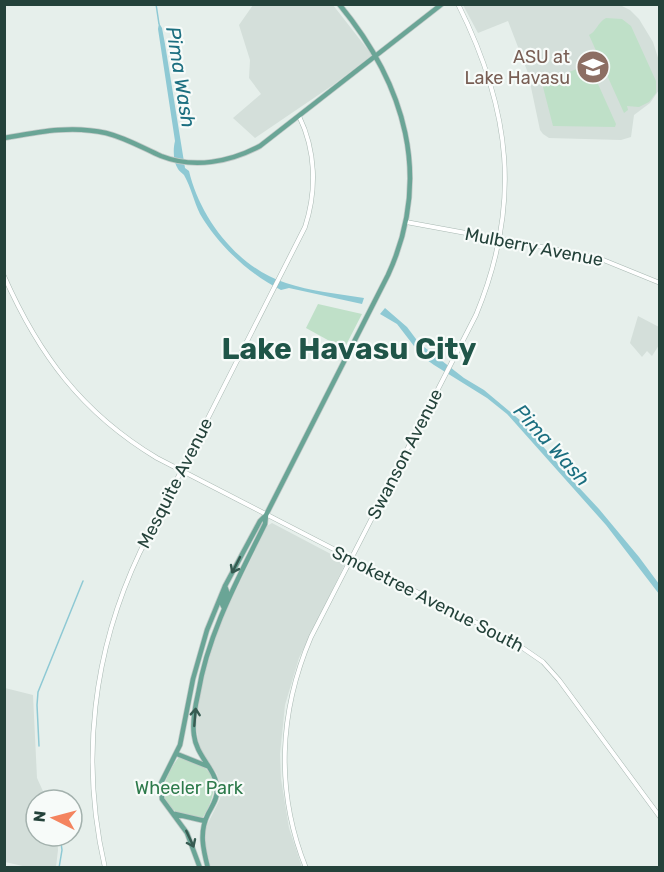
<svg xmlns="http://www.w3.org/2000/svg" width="664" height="872" font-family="Rubik,sans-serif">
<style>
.built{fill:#d4dfda}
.green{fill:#bfe0c8}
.water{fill:#8ec9d4}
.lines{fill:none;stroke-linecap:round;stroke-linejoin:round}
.stream{stroke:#8ec9d4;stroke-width:1.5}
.minor-casing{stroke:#a8b8b2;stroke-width:5}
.major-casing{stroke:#c2cac8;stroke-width:6}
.minor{stroke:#fff;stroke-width:4}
.major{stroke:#6aa596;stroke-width:4.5}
.oneway{stroke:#365b51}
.labels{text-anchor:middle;stroke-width:4.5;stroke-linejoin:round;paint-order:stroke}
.education-label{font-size:18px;fill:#785e54;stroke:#f7fbf9;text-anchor:end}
.street-label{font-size:18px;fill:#24423a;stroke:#f7fbf9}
.park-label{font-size:18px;fill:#2d7a4b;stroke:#f7fbf9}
.water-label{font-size:20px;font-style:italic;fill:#1c6f80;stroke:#f7fbf9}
.town-label{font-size:30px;font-weight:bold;fill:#1f5548;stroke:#f7fbf9}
</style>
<rect width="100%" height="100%" fill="#e6efeb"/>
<path class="built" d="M618 4 630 10 639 19 653 42 659 61V90L650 103 634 115 631 137 621 140 549 138 543 134 540 130 528 73 508 21 478 33 463 5Z
M253 5H333L372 55 333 85 255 138 233 118 261 94 249 78 250 60 239 25Z
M638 316 659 327V345L652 356 647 351 642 357 630 343Z
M272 523 346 562 299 658 285 705 280 754 281 779 289 828 302 867 211 868 205 845 206 827 220 799 221 790 217 774 203 754 198 741 196 721 202 683 219 625 267 526Z
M5 688 33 695 37 778 47 800H36V836H57L58 850 56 867H27L5 862Z"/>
<path class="green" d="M606 18 622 19 631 26 656 81V93L649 102 639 107 627 106 628 110 624 113 589 35C596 32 598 22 606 18Z
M589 64 616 124 615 127 553 126 542 83Z
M318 304 362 314 345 347 335 344 306 328Z
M179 757C219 765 221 788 202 819 195 817 186 816 179 813 152 802 167 772 179 757Z"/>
<path class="water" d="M159 23 162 28 165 44 185 168 189 171C200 218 238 268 286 283 310 291 338 294 364 298L362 304 289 288 281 290C249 274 219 246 200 214 194 202 191 187 184 175 182 173 179 171 178 169 173 161 173 149 175 141L158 29Z
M385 308 407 327 419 343 464 378 484 390 521 421 572 480 599 509 639 557 659 584V594L606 525 507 414 487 398 434 365 427 360 426 354 414 346 397 324 380 314Z"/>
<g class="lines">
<path class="stream" d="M156 4 159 24
M39 746 37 705 38 692 83 581
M46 793 49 800
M59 868 62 850 60 836"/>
<g class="minor-casing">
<path id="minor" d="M406 222 596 257 660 283
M4 276C39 355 82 413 157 458L514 642 543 662 559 680 660 817
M105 868C80 760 93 651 140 552L305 227C317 190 316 151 299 116
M306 868C275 791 279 712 311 637L476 315C522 204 511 110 458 4"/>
</g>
<g class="major-casing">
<path id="major" d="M4 138C38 132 71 125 106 133 126 138 143 148 161 156 194 169 230 162 260 146L442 4
M224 608 222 604 227 592 225 586
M177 754 207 766
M175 814 205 821
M200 868 187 833 162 799 161 783 180 745 193 679 207 630 225 586 260 521 266 515 388 275C433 177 405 84 339 4
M208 868C203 849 199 832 208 814 212 806 218 798 217 789 217 770 196 756 194 735 192 721 195 707 198 694 208 633 238 579 265 524L266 515"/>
</g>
<use href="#minor" class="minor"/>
<use href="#major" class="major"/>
</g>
<defs><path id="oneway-shaft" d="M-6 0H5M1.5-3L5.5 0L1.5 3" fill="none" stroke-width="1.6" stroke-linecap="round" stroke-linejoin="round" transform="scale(1.5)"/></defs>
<g class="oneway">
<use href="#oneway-shaft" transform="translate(236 565) rotate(117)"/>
<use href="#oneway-shaft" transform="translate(195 717) rotate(-85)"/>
<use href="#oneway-shaft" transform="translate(190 839) rotate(65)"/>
</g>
<defs>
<g id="university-disc" transform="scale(1.725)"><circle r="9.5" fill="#8d6e63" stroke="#f7fbf9"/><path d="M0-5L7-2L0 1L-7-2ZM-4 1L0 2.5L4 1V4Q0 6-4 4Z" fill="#fff"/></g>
</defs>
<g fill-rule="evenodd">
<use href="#university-disc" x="593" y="67"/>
</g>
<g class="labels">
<g class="education-label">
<text x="570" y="63">ASU at<tspan x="570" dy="21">Lake Havasu</tspan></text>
</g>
<g class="street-label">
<text transform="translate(534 247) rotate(11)" y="6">Mulberry Avenue</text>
<text transform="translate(405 454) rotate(-63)" y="6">Swanson Avenue</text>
<text transform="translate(175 483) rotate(-63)" y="6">Mesquite Avenue</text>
<text transform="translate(428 599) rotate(27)" y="6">Smoketree Avenue South</text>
</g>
<g class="park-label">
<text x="189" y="794">Wheeler Park</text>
</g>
<g class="water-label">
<text transform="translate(181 77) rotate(81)" y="7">Pima Wash</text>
<text transform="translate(552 445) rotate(48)" y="7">Pima Wash</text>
</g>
<g class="town-label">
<text x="349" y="359">Lake Havasu City</text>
</g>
</g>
<rect width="664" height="872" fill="none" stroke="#24423a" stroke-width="12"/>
<g transform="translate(54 818) rotate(276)"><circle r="28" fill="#f7fbf9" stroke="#a3b1ad" stroke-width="1.5"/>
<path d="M0-4.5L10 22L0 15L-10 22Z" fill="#f4845f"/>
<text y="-9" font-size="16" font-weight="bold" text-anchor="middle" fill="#24423a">N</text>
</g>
</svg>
